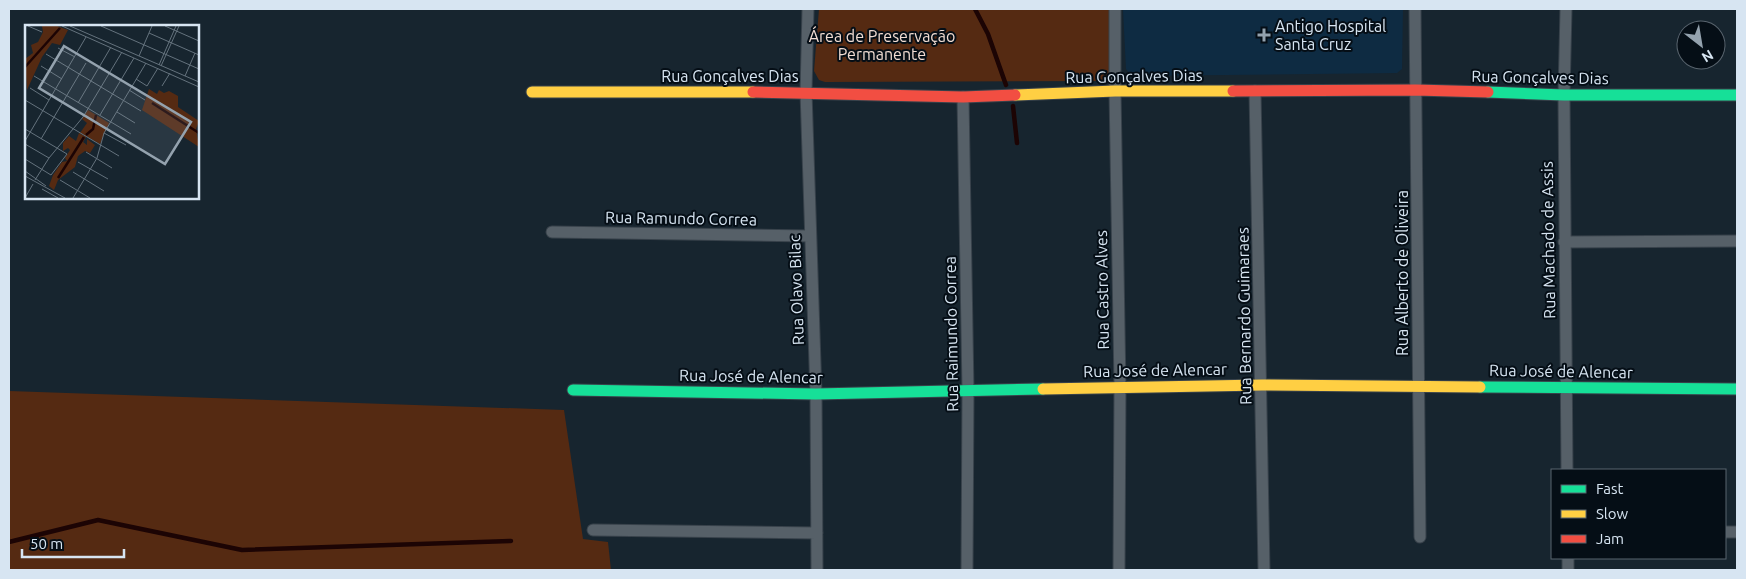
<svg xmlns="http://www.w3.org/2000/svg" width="1746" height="579" font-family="Ubuntu,sans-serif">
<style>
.built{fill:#0e2b42}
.green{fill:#552a12}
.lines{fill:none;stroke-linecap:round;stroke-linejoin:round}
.stream{stroke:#1c0404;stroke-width:4.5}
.street-casing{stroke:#38424b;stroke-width:13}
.fast-casing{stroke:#38424b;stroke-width:13}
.slow-casing{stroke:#38424b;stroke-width:13}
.jam-casing{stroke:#38424b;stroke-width:13}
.street{stroke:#566068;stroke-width:11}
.fast{stroke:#16e098;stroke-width:11}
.slow{stroke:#ffcf43;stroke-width:11}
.jam{stroke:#f24e42;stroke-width:11}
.poi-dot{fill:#94a2ae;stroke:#050e16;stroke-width:2}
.labels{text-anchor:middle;stroke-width:4;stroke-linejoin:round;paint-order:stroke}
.poi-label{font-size:16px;fill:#d7e5f2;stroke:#050e16;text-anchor:start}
.park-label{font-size:16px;fill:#f2ddd3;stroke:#050e16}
.street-label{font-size:16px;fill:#d7e5f2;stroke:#050e16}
.inset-river{fill:none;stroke:#1c0404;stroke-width:2.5}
.inset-road{fill:none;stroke:#64727d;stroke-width:1}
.view{fill:#94a2ae;fill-opacity:0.15;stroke:#94a2ae;stroke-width:2.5}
.inset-edge{fill:none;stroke:#d7e5f2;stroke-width:2.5}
</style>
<rect width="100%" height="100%" fill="#17252f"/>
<path class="built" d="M1123 9H1403L1402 69 1397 73 1132 76 1126 69Z"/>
<path class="green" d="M819 9H1109L1111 67 1109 76 1104 81 825 82 819 80 814 71Z
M9 391 564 410 583 539 608 542 611 570H9Z"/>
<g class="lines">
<path class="stream" d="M975 9 988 34 1006 85
M1013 106 1017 143
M9 542 98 520 242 550 511 541"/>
<g class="street-casing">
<path id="street" d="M808 9 806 92 816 394 817 570
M1115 9V91L1120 387 1119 570
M1415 9 1420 537
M1566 9 1564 95 1567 470
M1255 91 1264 570
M963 97 968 391 967 570
M552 232 810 236
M1564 242 1737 241
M593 530 817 533
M1725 532H1737
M1568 558V570"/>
</g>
<g class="fast-casing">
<path id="fast" d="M1488 92 1564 95H1737
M1480 387 1737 389
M573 390 816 394 1043 389"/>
</g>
<g class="slow-casing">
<path id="slow" d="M532 92H753
M1015 95 1115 91H1233
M1043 389 1262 385 1480 387"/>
</g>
<g class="jam-casing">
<path id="jam" d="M1233 91 1416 90 1488 92
M753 92 963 97 1015 95"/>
</g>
<use href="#street" class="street"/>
<use href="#fast" class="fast"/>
<use href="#slow" class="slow"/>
<use href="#jam" class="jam"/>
</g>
<path class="poi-dot" d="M1261.5 27.5h5v5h5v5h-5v5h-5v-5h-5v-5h5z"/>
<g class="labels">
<g class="poi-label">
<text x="1275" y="32">Antigo Hospital<tspan x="1275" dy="18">Santa Cruz</tspan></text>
</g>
<g class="park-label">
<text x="882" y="42">Área de Preservação<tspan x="882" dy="18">Permanente</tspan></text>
</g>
<g class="street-label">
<text x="730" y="82">Rua Gonçalves Dias</text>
<text transform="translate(1134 76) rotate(-1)" y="6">Rua Gonçalves Dias</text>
<text transform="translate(1540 77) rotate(1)" y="6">Rua Gonçalves Dias</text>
<text transform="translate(681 218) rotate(1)" y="6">Rua Ramundo Correa</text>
<text transform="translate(1548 240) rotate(-91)" y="6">Rua Machado de Assis</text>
<text transform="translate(1402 273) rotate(-90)" y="6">Rua Alberto de Oliveira</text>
<text transform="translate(796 290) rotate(-92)" y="6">Rua Olavo Bilac</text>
<text transform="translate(1102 290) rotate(-91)" y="6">Rua Castro Alves</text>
<text transform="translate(1244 316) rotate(-91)" y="6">Rua Bernardo Guimaraes</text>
<text transform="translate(951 334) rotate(-91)" y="6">Rua Raimundo Correa</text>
<text transform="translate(1155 370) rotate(-1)" y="6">Rua José de Alencar</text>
<text transform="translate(1561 371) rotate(1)" y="6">Rua José de Alencar</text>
<text transform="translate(751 376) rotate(1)" y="6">Rua José de Alencar</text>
</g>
</g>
<g transform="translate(25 25)">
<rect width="174" height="174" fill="#17252f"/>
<path d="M17 1H32L43 5 35 20 27 18 17 32 2 65 0 34 8 28 6 20 13 17 18 7ZM124 64 132 69 134 65 139 68 144 66 153 71V82L174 96 171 104 174 122 117 85ZM63 85 84 98 75 119 55 108 62 98 57 94ZM54 108 61 112 58 117 62 120V114L70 120 65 128 60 126 53 131 50 142 33 155 29 165 24 161 28 150 37 137 42 136 40 133 45 125 43 123 38 126V118L44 111 51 116Z" fill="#552a12"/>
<path class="inset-river" d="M0 42 35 3M127 78 174 108M61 110 68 104 71 90M33 153 59 112"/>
<path class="inset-road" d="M3 1 17 7M37 1 174 62M45 1 174 57M76 1 174 44M140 1 174 16M124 8 174 30M33 23 50 32M21 29 116 86M114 31 127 1M134 40 151 1M16 41 37 54M136 41 154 1M9 51 106 109M160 51 170 28M111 54 122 61 133 43M137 61 145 48M5 63 24 75M104 65 120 75M0 75 94 131M53 78 86 22M92 87 110 98M75 90 109 33M0 104 42 129 26 150 0 134M79 108 101 120M16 114 61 38M0 116 61 12M0 119 24 133M61 127 87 143M53 137 83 154M0 146 21 161M48 147 79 166M0 151 40 173M10 155 24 133 58 92 97 27M35 155 65 173M17 164 33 173M0 173 8 159M48 173 72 133 79 108 121 38"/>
<path class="view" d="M39 21 166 97 140 139 14 63Z"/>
<rect width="174" height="174" class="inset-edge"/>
</g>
<rect width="1746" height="579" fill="none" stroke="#d7e5f2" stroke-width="20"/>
<rect x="1551" y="469" width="175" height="90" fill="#050e16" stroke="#59646e"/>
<rect x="1561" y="485" width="25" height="8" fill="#16e098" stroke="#59646e"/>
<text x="1596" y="494" font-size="15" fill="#d7e5f2">Fast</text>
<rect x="1561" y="510" width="25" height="8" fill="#ffcf43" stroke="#59646e"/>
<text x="1596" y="519" font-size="15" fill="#d7e5f2">Slow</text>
<rect x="1561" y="535" width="25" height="8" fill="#f24e42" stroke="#59646e"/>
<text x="1596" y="544" font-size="15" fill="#d7e5f2">Jam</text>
<g transform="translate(1701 45) rotate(149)"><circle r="24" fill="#050e16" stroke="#59646e"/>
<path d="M0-4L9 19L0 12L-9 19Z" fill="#94a2ae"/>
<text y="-8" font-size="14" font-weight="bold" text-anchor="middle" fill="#d7e5f2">N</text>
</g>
<path d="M22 549v8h102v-8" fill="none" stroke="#d7e5f2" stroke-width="2.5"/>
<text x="30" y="549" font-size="15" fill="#d7e5f2" stroke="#050e16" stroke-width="4" paint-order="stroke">50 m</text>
</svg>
